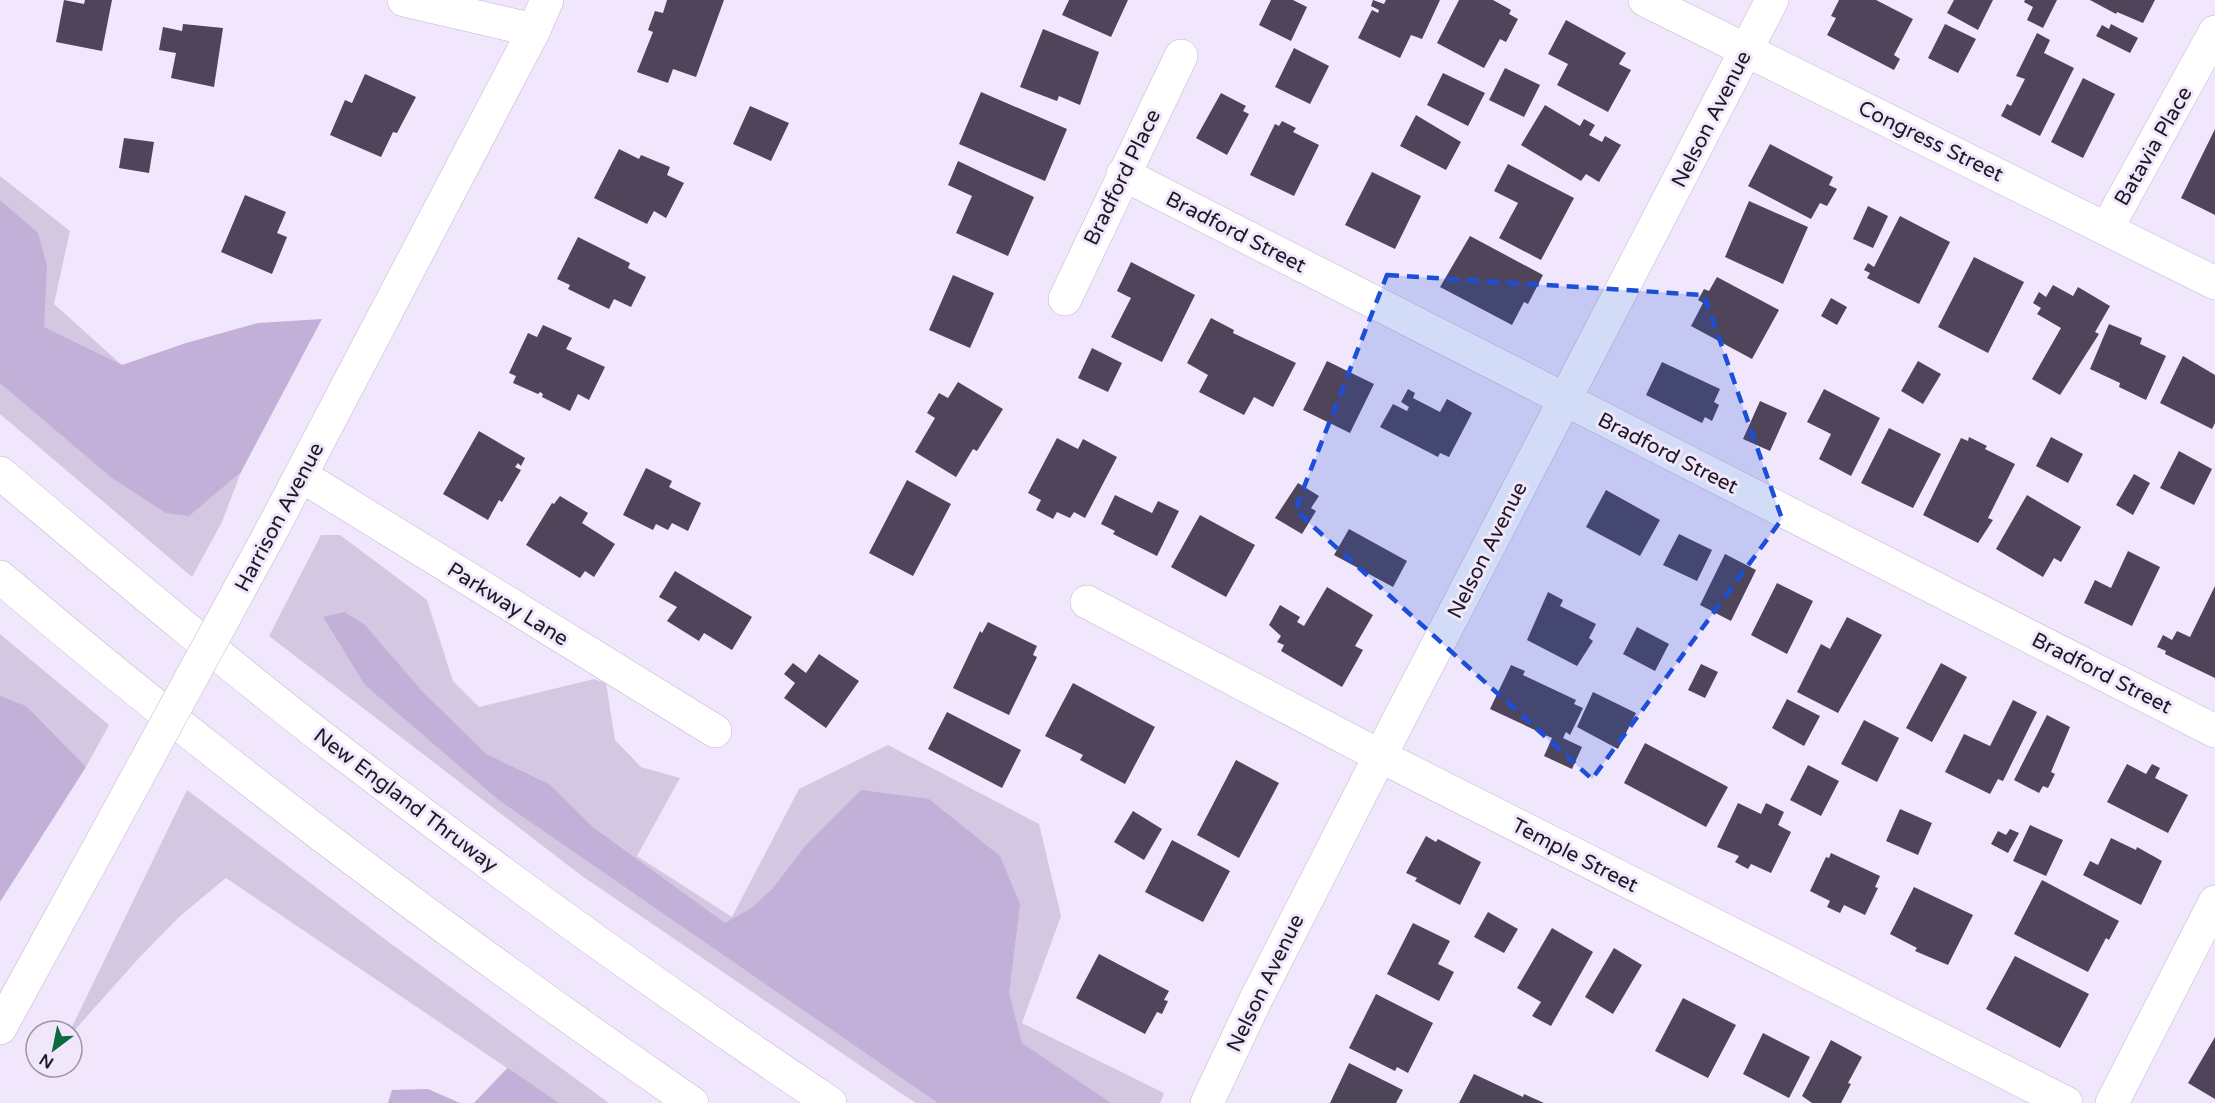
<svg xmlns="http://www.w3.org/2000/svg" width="2215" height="1103" font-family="'Varela Round',sans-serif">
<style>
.green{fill:#d4c7e2}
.forest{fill:#c3b0d8}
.building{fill:#4f455a}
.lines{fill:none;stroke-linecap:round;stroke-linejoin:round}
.minor-casing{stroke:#c2b6cf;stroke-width:34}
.secondary-casing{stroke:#c2b6cf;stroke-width:34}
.motorway-casing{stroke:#c2b6cf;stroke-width:34}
.minor{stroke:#fff;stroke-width:33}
.secondary{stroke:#fff;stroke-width:33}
.motorway{stroke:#fff;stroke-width:33}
.secondary-bridge-casing{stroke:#c2b6cf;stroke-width:34;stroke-linecap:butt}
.secondary-bridge{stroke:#fff;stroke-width:33}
.marked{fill:#1d4ed8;fill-opacity:0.2;stroke:#1d4ed8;stroke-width:4.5;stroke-dasharray:12 8;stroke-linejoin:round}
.labels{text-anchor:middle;stroke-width:6;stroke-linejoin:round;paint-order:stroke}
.street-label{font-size:21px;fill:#1e1922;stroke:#f1e7fc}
</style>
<rect width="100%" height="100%" fill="#f1e7fc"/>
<path class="green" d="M0 176 70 231 54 304 241 472 222 522 192 577 0 414Z
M321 535H340L427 600 453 681 479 707 594 679 606 683 615 740 641 767 680 778 637 856 732 917 799 789 888 745 1039 824 1061 916 1022 1023 1164 1093 1160 1103H916L899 1092 582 876 269 636Z
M0 634 109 725 86 767 0 705Z
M187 790 390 943 609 1103H474L507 1068 226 878 179 917 139 958 72 1033 70 1031Z"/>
<path class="forest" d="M0 200 38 233 47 266 44 327 122 365 186 343 258 323 322 319 241 472 189 516 166 513 112 478 0 383Z
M344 612 364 624 422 691 486 754 549 784 594 828 725 923 753 907 773 888 806 845 861 790 929 799 1000 856 1020 904 1009 993 1022 1043 1111 1103H938L500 801 365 685 323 617Z
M0 696 26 706 86 767 0 902Z
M508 1068 559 1103H474Z
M428 1089 460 1103H388L392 1090Z"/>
<path class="building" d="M64 0 84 4 85 0H112L102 51 56 42Z
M667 0H724L696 77 673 69 668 83 637 72 653 32 648 30 655 11 663 13Z
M1069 0H1128L1111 37 1062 15Z
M1271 0H1293L1307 7 1291 41 1259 25Z
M1373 0 1384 4 1386 0H1440L1422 39 1411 35 1400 58 1358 38 1372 10 1378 13 1379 10 1371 6Z
M1459 0H1493L1511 10 1509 14 1518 19 1506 42 1500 39 1484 68 1437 43Z
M1839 0H1876L1913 19 1894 55 1900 59 1894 70 1827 35 1836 18 1831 16Z
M1954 0H1993L1978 30 1947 13Z
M2025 0H2057L2043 28 2027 20 2033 7 2024 2Z
M2090 0H2155L2143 23 2117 12 2116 14Z
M1566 20 1626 53 1619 64 1631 70 1608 112 1557 85 1568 64 1548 54Z
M183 24 223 28 214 87 171 78 176 53 159 50 163 27 182 31Z
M1945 24 1976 39 1958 73 1928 58Z
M2111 24 2138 38 2130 53 2096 36 2102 25 2109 29Z
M1043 29 1099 52 1080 105 1059 96 1057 101 1020 87Z
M2037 33 2050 40 2044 53 2074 68 2040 136 2001 116 2007 104 2011 106 2025 79 2016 76Z
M1294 48 1329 66 1310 104 1275 87Z
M1505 68 1540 85 1524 117 1489 100Z
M1443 73 1485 93 1468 126 1427 105Z
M365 74 416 97 397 133 393 132 381 157 330 135 345 100 352 103Z
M2083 78 2115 94 2083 158 2051 142Z
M981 92 1067 129 1045 181 959 144Z
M1221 93 1246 106 1243 111 1249 114 1227 155 1196 138Z
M1545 105 1580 126 1584 119 1595 125 1589 135 1602 142 1605 136 1621 145 1599 182 1586 174 1581 181 1521 145Z
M750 106 789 123 771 161 733 144Z
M1416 115 1461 142 1446 170 1400 146Z
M1282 121 1296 128 1293 132 1319 145 1294 196 1250 175 1275 124 1279 126Z
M2215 129V215L2181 198Z
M124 138 154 142 149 173 119 168Z
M1770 144 1833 177 1829 185 1837 189 1827 206 1820 203 1811 219 1748 186Z
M619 149 639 159 641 155 670 167 667 175 684 183 666 218 654 211 647 224 594 198Z
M958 161 1034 197 1008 256 956 233 972 196 948 185Z
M1508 164 1574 198 1541 260 1499 238 1518 203 1494 191Z
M1372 172 1421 196 1395 249 1345 225Z
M245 195 286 212 277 233 287 237 272 274 221 252Z
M1749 201 1808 227 1783 284 1725 257Z
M1868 206 1888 216 1873 248 1853 239Z
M1900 216 1950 242 1919 304 1867 278 1870 273 1864 270 1868 263 1874 267Z
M1470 236 1543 275 1528 304 1524 302 1512 325 1440 287Z
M578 237 630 263 628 268 646 277 631 307 614 299 609 309 568 289 570 285 557 279Z
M1974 257 2024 282 1988 353 1938 327Z
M1131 262 1195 295 1162 362 1111 337 1131 298 1117 291Z
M953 275 994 293 970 348 929 330Z
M1717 277 1779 310 1752 359 1691 326 1703 303 1698 300 1704 289 1709 291Z
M2053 285 2073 296 2078 287 2110 306 2095 332 2099 334 2060 395 2032 379 2061 328 2037 314 2041 308 2033 303 2039 292 2046 297Z
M1831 298 1847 307 1837 325 1821 316Z
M1211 318 1234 330 1233 333 1296 363 1273 407 1254 397 1244 415 1199 392 1208 375 1187 363Z
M2109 324 2142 338 2140 344 2166 356 2146 400 2119 387 2120 383 2090 369Z
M543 325 572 338 566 349 605 367 589 400 578 394 570 411 542 397 543 394 540 392 538 394 513 383 516 376 509 373 528 333 537 337Z
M1092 348 1122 363 1108 392 1078 378Z
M2183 356 2215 375V423L2212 429 2160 403Z
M1327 361 1374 384 1350 433 1303 410Z
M1918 361 1941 374 1923 404 1901 391Z
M1662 362 1720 389 1714 402 1719 405 1712 421 1705 417 1702 423 1646 395Z
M958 382 1003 409 977 451 973 449 956 477 915 452 935 418 927 413 939 393 948 398Z
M1408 389 1415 393 1413 398 1440 412 1447 399 1472 413 1449 457 1440 453 1438 457 1380 427 1393 404 1407 411 1409 407 1401 402Z
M1824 389 1880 418 1851 476 1819 459 1831 434 1807 422Z
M1760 401 1787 413 1770 451 1743 439Z
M1889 428 1941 454 1913 508 1861 483Z
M479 431 525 458 521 466 518 463 515 467 521 470 502 502 499 500 488 520 443 494Z
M1969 437 1987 446 1985 449 2015 464 1988 518 1993 520 1978 543 1923 515 1961 438 1968 441Z
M2051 437 2083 454 2068 483 2036 466Z
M1057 438 1078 449 1083 439 1117 457 1085 518 1074 512 1070 518 1057 512 1053 519 1036 510 1041 500 1028 493Z
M2179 451 2212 469 2194 505 2160 488Z
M646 468 672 481 669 487 701 503 688 531 672 523 668 530 656 524 653 530 623 515Z
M2134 474 2150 483 2133 515 2116 505Z
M907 480 951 504 913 576 869 553Z
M1298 483 1319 496 1311 508 1316 511 1302 534 1275 518Z
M1606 490 1660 520 1640 556 1586 527Z
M1115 495 1152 513 1158 501 1179 511 1157 556 1113 534 1115 531 1101 524Z
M2027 495 2081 527 2061 562 2054 558 2043 577 1996 549Z
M560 496 588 513 582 523 615 544 594 577 585 571 580 578 526 545 552 503 554 504Z
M1200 515 1255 545 1226 597 1171 567Z
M1349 529 1407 561 1393 587 1334 555Z
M1679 534 1712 550 1697 581 1663 565Z
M2128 551 2160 567 2132 626 2084 603 2095 580 2111 588Z
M1725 554 1756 570 1731 621 1700 605Z
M675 571 752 617 732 650 704 633 699 641 667 621 677 607 659 597Z
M1777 583 1813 601 1787 654 1751 635Z
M2215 586V678L2165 654 2166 651 2157 647 2163 635 2172 640 2177 631 2190 637Z
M1327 587 1373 615 1355 646 1363 650 1342 687 1281 651 1284 645 1277 642 1281 636 1269 625 1280 605 1300 617 1297 622 1304 626Z
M1548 592 1563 600 1560 606 1596 624 1589 638 1593 641 1577 666 1527 640Z
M1847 617 1882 635 1838 713 1797 692 1821 644 1830 649Z
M988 622 1037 646 1033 655 1037 657 1009 715 953 688 980 631 982 633Z
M1637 627 1669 644 1655 671 1623 654Z
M819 654 859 681 826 728 784 698 795 683 784 674 793 663 806 673Z
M1941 663 1967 677 1932 742 1906 728Z
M1701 664 1718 672 1705 698 1688 690Z
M1511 665 1525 671 1523 675 1576 700 1574 704 1583 708 1570 735 1566 732 1563 738 1582 747 1572 769 1544 756 1552 738 1490 709Z
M1073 683 1155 727 1125 784 1080 760 1083 755 1045 736Z
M1593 692 1636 713 1618 749 1577 727Z
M1787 699 1820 716 1804 746 1772 728Z
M2013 700 2037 712 2003 781 1998 779 1990 794 1945 772 1964 734 1990 746Z
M947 712 1021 750 1002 788 928 749Z
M2047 715 2070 727 2051 772 2055 774 2048 788 2043 786 2039 793 2014 780Z
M1864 720 1899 738 1877 782 1841 764Z
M1645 743 1728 787 1706 827 1624 783Z
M1236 760 1279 783 1239 858 1197 835Z
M2127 764 2146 774 2152 764 2160 768 2155 778 2188 795 2168 833 2107 802Z
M1808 765 1839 781 1821 816 1790 800Z
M1738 803 1761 814 1766 803 1784 812 1778 825 1791 832 1771 873 1751 864 1748 869 1735 862 1739 856 1717 847Z
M1900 809 1932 823 1918 855 1886 841Z
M1133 811 1162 829 1144 860 1114 842Z
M2030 825 2063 840 2046 876 2013 861Z
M2010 829 2019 833 2008 853 1991 844 1998 831 2006 835Z
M1426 836 1436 842 1438 839 1481 862 1460 905 1415 881 1417 878 1406 873Z
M2111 838 2136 850 2137 847 2162 861 2141 905 2083 875 2090 861 2098 865Z
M1172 840 1230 871 1203 922 1145 892Z
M1831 853 1880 876 1875 887 1878 888 1865 915 1844 905 1840 913 1827 907 1830 901 1810 891 1826 857 1829 858Z
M2042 880 2119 921 2109 940 2106 938 2088 972 2014 934Z
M1914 887 1973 915 1948 965 1915 951 1917 948 1890 934Z
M1488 912 1518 929 1504 953 1474 937Z
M1413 923 1450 941 1438 964 1454 972 1439 1001 1387 974Z
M1552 928 1593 952 1551 1026 1532 1016 1541 1002 1517 988Z
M1614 948 1642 965 1613 1014 1585 997Z
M1099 954 1169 991 1164 1000 1168 1001 1162 1014 1157 1012 1145 1034 1076 998Z
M2015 956 2089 994 2060 1048 1986 1009Z
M1376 994 1433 1023 1408 1073 1397 1067 1395 1071 1349 1048Z
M1683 998 1736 1025 1708 1078 1655 1051Z
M1763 1033 1810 1057 1789 1098 1743 1074Z
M2215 1037V1099L2188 1083Z
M1831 1040 1862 1057 1848 1083 1851 1084 1841 1103H1812L1802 1096Z
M1349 1063 1403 1090 1396 1103H1330Z
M1474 1074 1523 1097 1524 1094 1544 1103H1459Z"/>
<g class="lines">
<g class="minor-casing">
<path id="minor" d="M404 0 534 30
M1645 0 2215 283
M1123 174 2215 731
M2107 228 2215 32
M1065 299 1181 56
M302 476 715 731
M1087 602 1380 756 2066 1103
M1207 1103 1256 999 1380 756 1772 0
M2112 1103 2215 902"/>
</g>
<g class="secondary-casing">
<path id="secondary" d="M275 524 534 30 547 0
M0 1028 109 829"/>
</g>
<g class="motorway-casing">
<path id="motorway" d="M0 473C112 567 224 662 341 752 500 874 663 991 830 1103
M0 577C221 765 453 938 692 1103"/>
</g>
<use href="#minor" class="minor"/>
<use href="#secondary" class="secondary"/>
<use href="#motorway" class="motorway"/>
<g class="secondary-bridge-casing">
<path id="secondary-bridge" d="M109 829 275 524"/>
</g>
<use href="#secondary-bridge" class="secondary-bridge"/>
</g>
<path class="marked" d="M1387 275 1704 295 1782 519 1592 779 1295 510Z"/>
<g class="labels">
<g class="street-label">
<text transform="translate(1711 119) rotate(-63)" y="7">Nelson Avenue</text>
<text transform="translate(1931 141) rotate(26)" y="7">Congress Street</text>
<text transform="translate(2153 146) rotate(-60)" y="7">Batavia Place</text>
<text transform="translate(1122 177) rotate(-64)" y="7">Bradford Place</text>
<text transform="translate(1236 232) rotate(27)" y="7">Bradford Street</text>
<text transform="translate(1668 453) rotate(27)" y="7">Bradford Street</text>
<text transform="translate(279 517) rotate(-62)" y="7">Harrison Avenue</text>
<text transform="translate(1487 550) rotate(-63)" y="7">Nelson Avenue</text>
<text transform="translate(508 604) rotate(32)" y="7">Parkway Lane</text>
<text transform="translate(2102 673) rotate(27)" y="7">Bradford Street</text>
<text transform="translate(406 800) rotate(37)" y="7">New England Thruway</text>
<text transform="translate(1575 855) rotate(27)" y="7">Temple Street</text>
<text transform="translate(1265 983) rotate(-64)" y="7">Nelson Avenue</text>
</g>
</g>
<g transform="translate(54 1049) rotate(212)"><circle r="28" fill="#f1e7fc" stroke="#9d95a5" stroke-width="1.5"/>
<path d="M0-4.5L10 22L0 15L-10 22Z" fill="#0b6b3f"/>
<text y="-9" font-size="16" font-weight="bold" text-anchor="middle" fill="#1e1922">N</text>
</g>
</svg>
